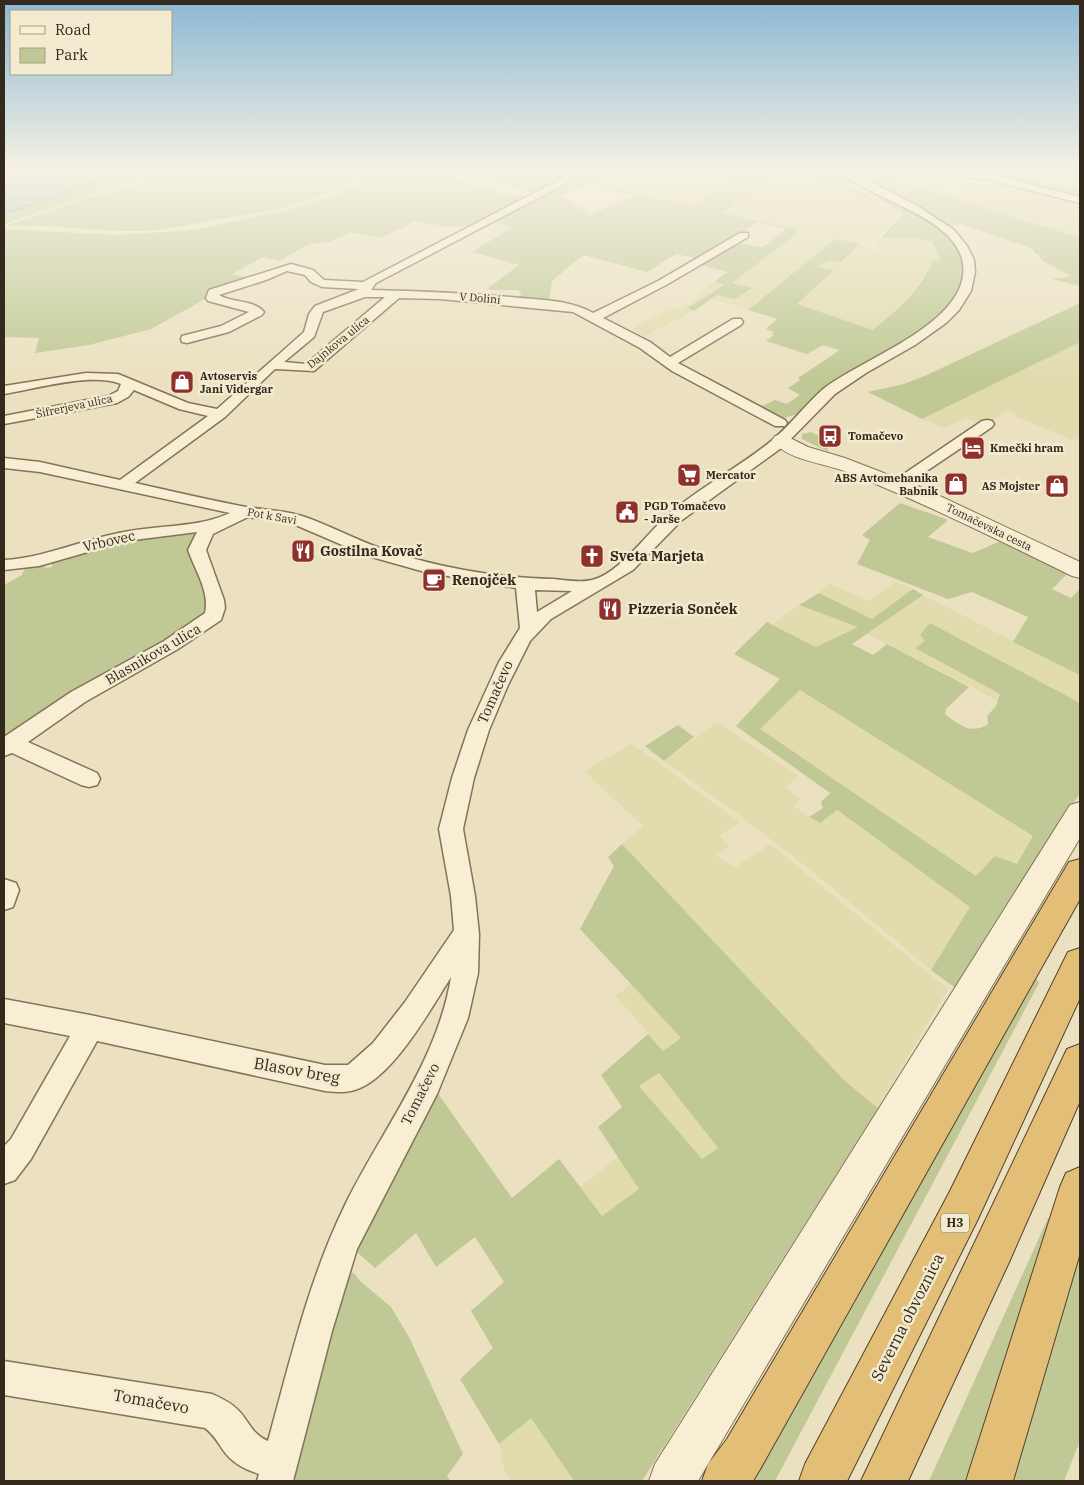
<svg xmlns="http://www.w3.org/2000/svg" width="1084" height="1485" font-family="'IBM Plex Serif',serif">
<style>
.farmland{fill:#e1dbae}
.green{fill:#c0c995;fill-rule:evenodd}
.water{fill:#a3beb7;stroke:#6b8b84}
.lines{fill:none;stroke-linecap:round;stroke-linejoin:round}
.minor-casing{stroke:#847259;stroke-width:3}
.tertiary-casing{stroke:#847259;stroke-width:2}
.trunk-casing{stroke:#51402d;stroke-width:2}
.minor{fill:#f7eed3;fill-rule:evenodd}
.tertiary{fill:#f7eed3;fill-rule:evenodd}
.trunk{fill:#e3be76;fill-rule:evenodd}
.labels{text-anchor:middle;stroke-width:5;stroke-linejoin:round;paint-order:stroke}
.far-street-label{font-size:11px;fill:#34291d;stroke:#f3ebcf}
.far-poi-label{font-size:11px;font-weight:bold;fill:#34291d;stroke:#f3ebcf;text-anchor:start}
.shield{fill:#f3ebcf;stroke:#6d6352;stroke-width:1}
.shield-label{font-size:12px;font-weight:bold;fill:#34291d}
.street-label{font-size:14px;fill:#34291d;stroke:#f3ebcf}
.poi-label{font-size:14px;font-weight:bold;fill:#34291d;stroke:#f3ebcf;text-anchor:start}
.near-street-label{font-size:16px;fill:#34291d;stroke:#f3ebcf}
</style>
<rect width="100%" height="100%" fill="#ebe1c0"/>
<path class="farmland" d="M604 171 662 177 668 171H729L719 189 698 205 645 197 641 193 601 187 600 183Z
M871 171H887L954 190 965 182 978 186 993 178 1080 201V238Z
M1006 171H1059L1080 175V188Z
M779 173 852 192 893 209 898 212 897 217 868 246 869 248 881 252 873 247 881 238H915L932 242 940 255 939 262 932 260 926 274 906 299 873 330 797 304 833 271 815 266 831 260 842 262 859 245 836 239 748 309 712 299 717 295 751 289 732 283 799 232 792 228 722 213Z
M715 281 725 284 688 308 694 311 645 336 634 330V327L674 307 679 309 701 297 698 294Z
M1080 342V435L1073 440 1014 416 1016 414 1008 411 983 425 966 418 944 428 922 419Z
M896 582 913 589 872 619 819 593 830 584 869 601Z
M923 595 1080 675V703L930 623 926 641 915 648 987 685 1000 694 999 701 866 633Z
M799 605 859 627 816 647 773 624Z
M799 689 1034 836 1017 864 976 876 759 729Z
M717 722 798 776 786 787 800 799 794 806 809 817 820 823 836 810 971 907 931 970 813 872 735 812 664 761Z
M632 744 740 822 719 836 729 846 716 855 734 868 770 844 948 989 878 1108 845 1081 622 844 643 826 584 771Z
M632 983 681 1038 663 1051 616 996Z
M659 1073 718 1148 702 1159 639 1086Z
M618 1157 639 1189 602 1216 580 1187Z
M531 1417 574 1481H511L504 1470 499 1444Z"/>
<path class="green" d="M128 171H177L92 194 4 224V214Z
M185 171H364C355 177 345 185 335 190 294 209 246 214 202 222 181 226 160 231 138 231 93 231 49 224 5 226L91 197Z
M375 171H426L516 197 522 195 525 197 498 215 468 226 449 227 416 221 381 238 352 232 329 242 309 244 279 261 263 257 232 274 253 279 207 298 151 329 89 345 35 353 39 338 4 337V229L117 235 193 230 284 211 342 194Z
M457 171H564L565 176 534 193Z
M569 171H604L600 183 572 190 561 196 591 215 635 195 605 190V187L641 193 645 197 698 205 719 189 729 171H842L849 177 851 185 881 203 838 188 779 173 722 213 792 228 799 232 732 283 752 288 735 299 717 295 694 311 688 308 724 285 715 281 728 272 698 264 736 243 763 247 786 229 757 222 729 243 700 259 676 254 647 272 583 255 552 281 549 302 518 300 521 295 519 290H491L488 288 519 265 472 252 513 227 493 222 561 184Z
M850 171H871L1080 238V286L1052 279 1071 276 1041 260 1040 256 1034 252 1033 249 961 224 951 227 959 235 956 237Z
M990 171H1001L1080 189V199L988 175Z
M853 179C881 194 922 210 944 232 961 250 969 271 958 294 946 318 915 333 894 347 863 369 832 391 801 413L781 419 760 407 775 400 787 404 800 395 788 388 800 380 798 378 840 350 823 345 807 354 766 341 774 335 772 334 774 332 766 329 777 319 748 310 835 239 860 244 841 262 831 260 816 266 834 270 797 304 873 330C892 314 926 286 932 260L940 261 939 255 932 242 915 238H881L903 214 853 182Z
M1080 303V342L922 419 868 392 904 384 927 375Z
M811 432 821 437 829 452 802 439V434Z
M900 503 946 519 947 521 928 537 973 553 1003 540 1068 573 1052 589 1071 598 1080 589V675L1013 642 1028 617 972 592 948 599 857 564 870 540 862 535Z
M197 531 211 608 204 617 4 740V585L22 575 25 569 43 565 46 568 52 567 51 562 114 541Z
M913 589 923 595 852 644 873 655 887 644 969 687 946 709 945 714C959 725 971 735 988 724L987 716 996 706 1000 694 915 648 925 641 920 635 930 623 1080 703V793L958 990 931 970 970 907 837 810 820 823 809 817 823 808 821 802 830 793 736 726 780 679 734 654 767 622 816 647 858 627 799 605 819 593 872 619ZM800 690 1033 836 1017 864 995 856 976 876 760 729Z
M678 725 694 737 664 761 645 746Z
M622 844 845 1081 878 1108 642 1481H574L531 1418 499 1444 460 1379 493 1348 471 1311 504 1282 475 1237 436 1267 416 1233 375 1268 358 1253 357 1244 434 1088 512 1198 559 1159 602 1216 639 1189 598 1127 622 1107 601 1075 648 1034 663 1051 681 1038 580 929 614 866 608 857ZM659 1073 718 1148 702 1159 639 1086Z
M1036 978 1039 983 775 1481H753L858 1297 992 1051Z
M1051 1217 1055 1222 971 1481H929L1048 1218Z
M1080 1249V1441L1064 1481H1011Z
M345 1272 354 1273 360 1281 391 1307 409 1337 463 1454 447 1476 450 1481H288L304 1414Z"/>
<path class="water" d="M4 171H128L4 214Z"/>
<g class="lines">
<g class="minor-casing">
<path id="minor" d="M562 171H572V177L563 185 376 283 371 290C417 291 464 293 510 297 538 300 568 299 593 313L658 281 740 233H748V237L666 285 603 318 650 342 670 357 733 319H741L743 322 741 325 678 363 785 420 787 423 785 426H775L672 371 640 348 573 312 440 299 399 298 314 371 275 369 225 417 135 483C172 491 209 500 246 507 264 510 284 510 302 516 329 525 354 539 380 548 434 567 496 578 553 579 564 580 581 583 592 580 619 574 648 532 669 514 700 487 738 468 770 442 790 426 804 406 822 390 860 359 971 323 963 264 956 215 870 201 840 171H851L919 207 954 230 967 246 974 260 975 272 971 291 959 310 946 323 915 345 866 373 835 394 784 446 682 520 633 570 551 619 530 641 508 685 489 730 474 778 463 829 475 896 479 934 478 973 468 1018 437 1094 357 1249 332 1331 293 1481H257L259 1474C244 1469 232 1463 223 1450 217 1441 214 1435 205 1428L4 1395V1361L212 1394C221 1398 230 1402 237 1409 248 1419 252 1435 268 1441 290 1361 309 1278 346 1203 382 1130 438 1060 451 977 431 1009 398 1067 366 1085 353 1093 340 1093 325 1091L97 1041 31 1159 15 1180 4 1184V1146L11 1139 70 1036 4 1023V999L90 1015 325 1065H348L373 1043 405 1002 454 930 451 896 439 829 452 778 468 730 499 662 520 628 516 588 425 572 368 556 291 523 248 517 213 534 206 550 224 600 225 608 221 620 178 649 85 702 28 742 97 773 100 779 97 785 89 787 81 785 12 753 4 756V737L71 692 164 641 205 613C210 592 195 570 188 550L197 532 126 541 39 566 4 570V560C45 558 83 539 124 532 158 525 198 528 230 513L40 472 4 468V458L40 462 120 480 208 416 179 409 134 390 128 397 117 403 4 424V416L108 396 118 391 121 384C91 372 36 389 4 394V386L86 373 118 374 188 403 217 409 304 332 309 314 315 306 359 289 322 287 311 282 305 275 287 271 266 280 219 295C231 303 253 299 264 312L262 315 229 332 187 343 182 342 181 339 182 336 221 326 249 312 208 301 206 298 209 290 291 264 313 270 324 280 363 282 557 181 562 176ZM365 297H385L306 364 284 362 314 337 323 312ZM535 590 572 591 537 612Z
M901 171 986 173 1080 197V203L986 179 906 174Z
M987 420 992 421 994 424 992 427 903 487 897 489 889 484 982 421Z
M4 879 16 883 19 890 13 907 4 910Z"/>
</g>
<g class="tertiary-casing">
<path id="tertiary" d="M782 434 808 447 845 458 925 489 1080 562V578L1072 576C997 539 922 502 844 471 823 463 786 460 772 440L775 436Z
M1080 802V838L698 1481H649L655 1464 1070 805Z"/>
</g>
<g class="trunk-casing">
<path id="trunk" d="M1080 859V899L759 1471 753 1481H702L708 1464 727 1439 1069 862Z
M1080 948V998L977 1221 847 1481H799L805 1464 949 1193 1068 952Z
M1080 1044V1101L1010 1260 908 1481H861L1067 1049Z
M1080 1167V1253L1013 1481H966L1060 1187 1066 1173Z"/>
</g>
<use href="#minor" class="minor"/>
<use href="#tertiary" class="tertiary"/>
<use href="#trunk" class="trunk"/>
</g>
<linearGradient id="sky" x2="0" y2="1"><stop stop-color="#8cb8d4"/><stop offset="0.45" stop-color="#f6f2e3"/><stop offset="1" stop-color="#f6f2e3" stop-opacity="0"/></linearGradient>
<rect width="1084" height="379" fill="url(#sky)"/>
<defs>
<g id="shop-square" transform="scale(1.25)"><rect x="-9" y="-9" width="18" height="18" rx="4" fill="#90302c" stroke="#f3ebcf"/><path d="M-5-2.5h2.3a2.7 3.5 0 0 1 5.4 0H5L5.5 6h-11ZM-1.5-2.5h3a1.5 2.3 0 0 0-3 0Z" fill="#fff"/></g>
<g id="bus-square" transform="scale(1.25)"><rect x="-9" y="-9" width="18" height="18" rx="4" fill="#90302c" stroke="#f3ebcf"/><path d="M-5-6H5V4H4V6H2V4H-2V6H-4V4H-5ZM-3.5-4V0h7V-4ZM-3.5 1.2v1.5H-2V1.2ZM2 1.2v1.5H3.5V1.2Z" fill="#fff"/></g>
<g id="hotel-square" transform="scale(1.25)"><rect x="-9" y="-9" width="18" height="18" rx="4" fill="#90302c" stroke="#f3ebcf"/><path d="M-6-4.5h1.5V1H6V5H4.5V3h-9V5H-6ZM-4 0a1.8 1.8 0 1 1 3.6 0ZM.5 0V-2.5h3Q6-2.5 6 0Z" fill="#fff"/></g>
<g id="supermarket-square" transform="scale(1.25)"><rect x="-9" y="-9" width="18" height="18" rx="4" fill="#90302c" stroke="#f3ebcf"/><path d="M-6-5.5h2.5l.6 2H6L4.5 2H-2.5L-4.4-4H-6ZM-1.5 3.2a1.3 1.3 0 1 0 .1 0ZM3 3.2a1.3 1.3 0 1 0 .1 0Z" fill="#fff"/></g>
<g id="civic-square" transform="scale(1.25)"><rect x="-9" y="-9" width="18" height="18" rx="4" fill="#90302c" stroke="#f3ebcf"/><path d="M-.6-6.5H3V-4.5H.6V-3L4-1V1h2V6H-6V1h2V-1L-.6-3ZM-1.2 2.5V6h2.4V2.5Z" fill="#fff"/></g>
<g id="restaurant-square" transform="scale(1.25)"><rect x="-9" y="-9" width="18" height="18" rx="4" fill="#90302c" stroke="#f3ebcf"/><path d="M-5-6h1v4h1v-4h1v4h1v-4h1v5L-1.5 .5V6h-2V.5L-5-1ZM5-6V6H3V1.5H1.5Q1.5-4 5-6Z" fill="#fff"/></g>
<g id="church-square" transform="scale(1.25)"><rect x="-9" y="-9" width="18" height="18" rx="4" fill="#90302c" stroke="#f3ebcf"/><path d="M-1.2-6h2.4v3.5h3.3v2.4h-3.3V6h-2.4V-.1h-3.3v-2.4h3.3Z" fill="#fff"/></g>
<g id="cafe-square" transform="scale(1.25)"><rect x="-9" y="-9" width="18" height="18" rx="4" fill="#90302c" stroke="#f3ebcf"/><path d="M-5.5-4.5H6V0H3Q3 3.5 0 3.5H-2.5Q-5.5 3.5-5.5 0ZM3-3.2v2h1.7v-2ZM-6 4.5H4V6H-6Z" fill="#fff"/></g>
</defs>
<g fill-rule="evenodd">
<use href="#shop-square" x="182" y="382"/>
<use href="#bus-square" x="830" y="436"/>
<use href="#hotel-square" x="973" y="448"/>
<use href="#supermarket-square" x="689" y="475"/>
<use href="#shop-square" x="956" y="484"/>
<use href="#shop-square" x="1057" y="486"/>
<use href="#civic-square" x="627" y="512"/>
<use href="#restaurant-square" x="303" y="551"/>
<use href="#church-square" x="592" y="556"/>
<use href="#cafe-square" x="434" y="580"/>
<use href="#restaurant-square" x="610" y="609"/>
</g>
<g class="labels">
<g class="far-street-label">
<text transform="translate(480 298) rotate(5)" y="4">V Dolini</text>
<text transform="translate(338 342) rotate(-39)" y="4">Dajnkova ulica</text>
<text transform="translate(74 406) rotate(-12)" y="4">Šifrerjeva ulica</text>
<text transform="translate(272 516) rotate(10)" y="4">Pot k Savi</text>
<text transform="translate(989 527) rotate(26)" y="4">Tomačevska cesta</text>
</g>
<g class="far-poi-label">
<text x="200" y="380">Avtoservis<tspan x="200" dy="13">Jani Vidergar</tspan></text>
<text x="848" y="440">Tomačevo</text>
<text x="990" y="452">Kmečki hram</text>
<text x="706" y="479">Mercator</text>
<text x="938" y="482" text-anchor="end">ABS Avtomehanika<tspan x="938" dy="13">Babnik</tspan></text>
<text x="1040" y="490" text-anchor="end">AS Mojster</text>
<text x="644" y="510">PGD Tomačevo<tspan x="644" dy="13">- Jarše</tspan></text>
</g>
<rect class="shield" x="941" y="1213.5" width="28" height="19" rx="4"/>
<g class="shield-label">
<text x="955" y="1227">H3</text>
</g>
<g class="street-label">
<text transform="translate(109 541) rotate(-13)" y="5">Vrbovec</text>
<text transform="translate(153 654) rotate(-30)" y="5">Blasnikova ulica</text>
<text transform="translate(495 692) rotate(-66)" y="5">Tomačevo</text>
<text transform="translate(420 1094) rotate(-63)" y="5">Tomačevo</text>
</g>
<g class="poi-label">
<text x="320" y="556">Gostilna Kovač</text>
<text x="610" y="561">Sveta Marjeta</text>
<text x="452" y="585">Renojček</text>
<text x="628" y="614">Pizzeria Sonček</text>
</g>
<g class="near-street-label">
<text transform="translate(297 1070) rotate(10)" y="6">Blasov breg</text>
<text transform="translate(907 1317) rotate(-63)" y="6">Severna obvoznica</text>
<text transform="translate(151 1401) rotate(10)" y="6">Tomačevo</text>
</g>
</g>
<rect width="1084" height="1485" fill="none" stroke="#34291d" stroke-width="10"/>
<rect x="10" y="10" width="162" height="65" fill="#f3ebcf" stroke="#a79d88"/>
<rect x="20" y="26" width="25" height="8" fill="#f7eed3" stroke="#a79d88"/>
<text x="55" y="35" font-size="15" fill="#34291d">Road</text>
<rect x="20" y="48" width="25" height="15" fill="#c0c995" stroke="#a79d88"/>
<text x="55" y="60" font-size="15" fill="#34291d">Park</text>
</svg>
